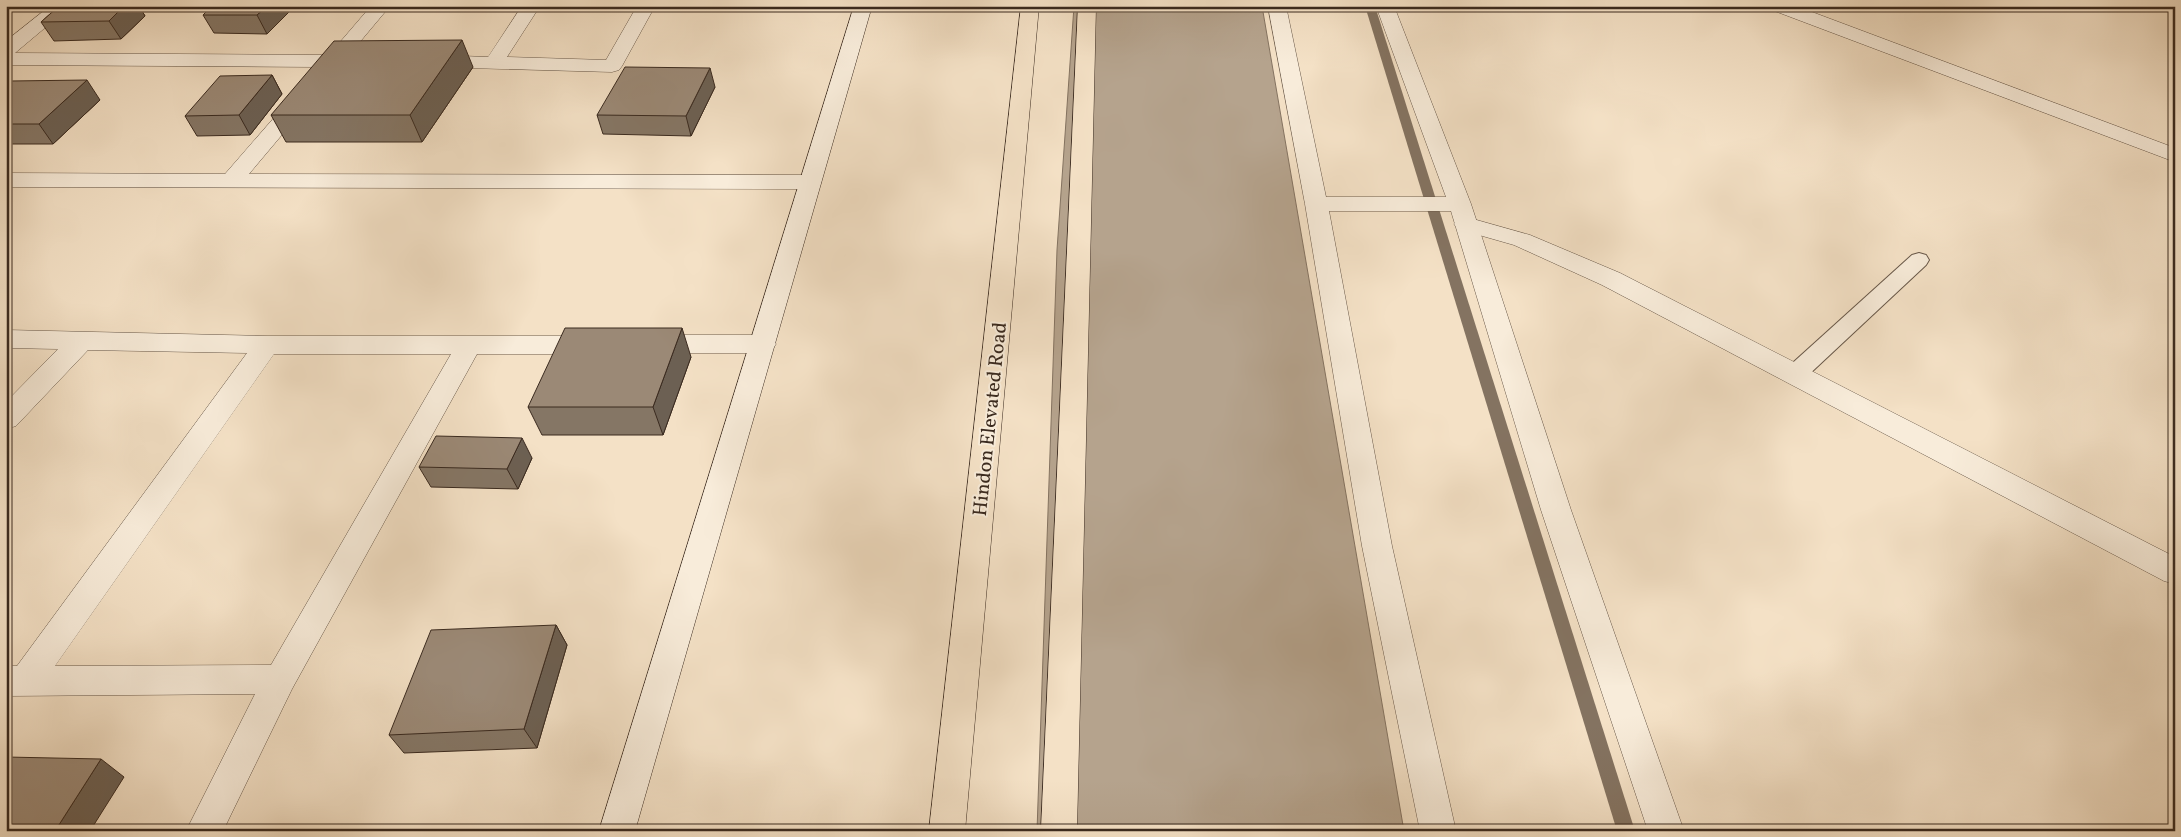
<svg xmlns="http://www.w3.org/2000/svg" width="2181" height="837" font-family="Vollkorn,serif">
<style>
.water{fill:#b5a38d;stroke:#847361}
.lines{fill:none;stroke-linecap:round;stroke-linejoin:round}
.stream{fill:#847361;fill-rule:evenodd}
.service-casing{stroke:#685849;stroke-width:2}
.minor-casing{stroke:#685849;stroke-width:1}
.tertiary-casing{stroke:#685849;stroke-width:1}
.secondary-casing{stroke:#3a2a1f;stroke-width:1}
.motorway-casing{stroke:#3a2a1f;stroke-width:1}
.service{fill:#f8ecda;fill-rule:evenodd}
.minor{fill:#f8ecda;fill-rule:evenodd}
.tertiary{fill:#f8ecda;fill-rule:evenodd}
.secondary{fill:#f8ecda;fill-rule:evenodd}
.motorway{fill:#f4e1c6;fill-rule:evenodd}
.wall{fill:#857665;stroke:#3a2a1f}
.shaded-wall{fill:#6c6053;stroke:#3a2a1f}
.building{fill:#9b8976;stroke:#3a2a1f}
.labels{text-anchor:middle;stroke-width:4;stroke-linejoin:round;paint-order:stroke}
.street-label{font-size:20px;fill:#3a2a1f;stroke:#f8ecda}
</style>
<rect width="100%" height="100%" fill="#f4e1c6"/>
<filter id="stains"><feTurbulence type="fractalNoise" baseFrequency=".004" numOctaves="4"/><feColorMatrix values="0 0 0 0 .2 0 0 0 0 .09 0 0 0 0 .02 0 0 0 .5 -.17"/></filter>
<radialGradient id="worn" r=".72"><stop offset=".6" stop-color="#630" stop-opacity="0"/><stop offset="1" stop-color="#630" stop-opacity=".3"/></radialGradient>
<path class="water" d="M1074 6H1262L1404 831H1037L1057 250Z"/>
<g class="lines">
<path class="stream" d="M1365 6H1375L1635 831H1617Z"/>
<g class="service-casing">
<path id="service" d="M1919 253 1926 255 1929 260 1926 265 1803 380 1795 382 1787 380 1784 374 1787 368 1912 255Z"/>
</g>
<g class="minor-casing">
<path id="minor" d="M50 6H71L15 53 329 55 371 6H390L349 55 362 57 365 61 362 65 339 67 249 174 810 175 818 177 821 182 818 187 810 189 6 187V173L225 174 318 67 6 65V41Z
M522 6H540L507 57 606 60 637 6H655L622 66 619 70 612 72 433 67 426 65 423 61 426 57 433 55 488 57Z
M1466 217 1530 235 1620 273 2175 557V584L2164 581 1602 285 1514 245 1458 229 1454 224 1458 219Z
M6 330 267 336H595L604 339 608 345 604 351 595 354H477L292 689 223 831H186L255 694 6 696V666H17L247 353 88 350 16 426 6 429V402L58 349 6 348ZM274 354H451L271 665 55 666Z
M650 335H763L772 338 776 344 772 350 763 353H650L641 350 637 344 641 338Z"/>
</g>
<g class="tertiary-casing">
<path id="tertiary" d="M1268 6H1286L1326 197H1446L1376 6H1394L1471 204 1571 510 1684 831H1648L1541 510 1451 211H1329L1392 546 1456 831H1420L1362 546 1305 204Z
M1769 6H1796L2175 148V162L1772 10Z"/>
</g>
<g class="secondary-casing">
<path id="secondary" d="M854 6H872L635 831H599Z"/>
</g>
<g class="motorway-casing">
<path id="motorway" d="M1021 6H1039L965 831H929Z
M1078 6H1096L1077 831H1041Z"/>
</g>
<use href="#service" class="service"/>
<use href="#minor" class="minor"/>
<use href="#tertiary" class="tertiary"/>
<use href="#secondary" class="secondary"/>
<use href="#motorway" class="motorway"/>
</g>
<path class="wall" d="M59 6H139L145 16 121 39 54 41 41 22Z
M212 6H295L267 34 214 33 203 15Z
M473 67 422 142H286L271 115Z
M272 75 282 94 250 135 197 136 185 116Z
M6 84 100 100 53 144H6Z
M715 87 691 136 603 134 597 115Z
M691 357 663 435H542L528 407Z
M532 458 518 489 431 487 419 467Z
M556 625 567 645 537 748 404 753 389 735Z"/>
<path class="shaded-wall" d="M124 6H139L145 16 121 39 109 21Z
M267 6H295L267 34 257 15Z
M462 40 473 67 422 142 410 115Z
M710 68 715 87 691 136 686 116Z
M272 75 282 94 250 135 239 115Z
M87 80 100 100 53 144 39 124Z
M682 328 691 357 663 435 653 407Z
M522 438 532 458 518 489 507 469Z
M556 625 567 645 537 748 524 729Z
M101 759 124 777 90 831H55Z"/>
<path class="building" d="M59 6H124L109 21 41 22Z
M212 6H267L257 15H203Z
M462 40 410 115H271L334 41Z
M625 67 710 68 686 116 597 115Z
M272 75 239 115 185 116 220 76Z
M87 80 39 124H6V84L10 81Z
M565 328H682L653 407H528Z
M436 436 522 438 507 469 419 467Z
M556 625 524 729 389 735 431 630Z
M6 757 101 759 55 831H6Z"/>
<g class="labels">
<g class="street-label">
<text transform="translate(989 419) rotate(-84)" y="7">Hindon Elevated Road</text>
</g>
</g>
<rect width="2181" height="837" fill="none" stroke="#f4e1c6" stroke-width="25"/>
<rect x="8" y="8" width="2166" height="822" fill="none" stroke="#3a2a1f" stroke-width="2.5"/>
<rect x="12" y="12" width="2156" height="812" fill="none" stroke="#3a2a1f"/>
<rect width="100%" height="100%" filter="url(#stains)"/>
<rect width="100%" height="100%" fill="url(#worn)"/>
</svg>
